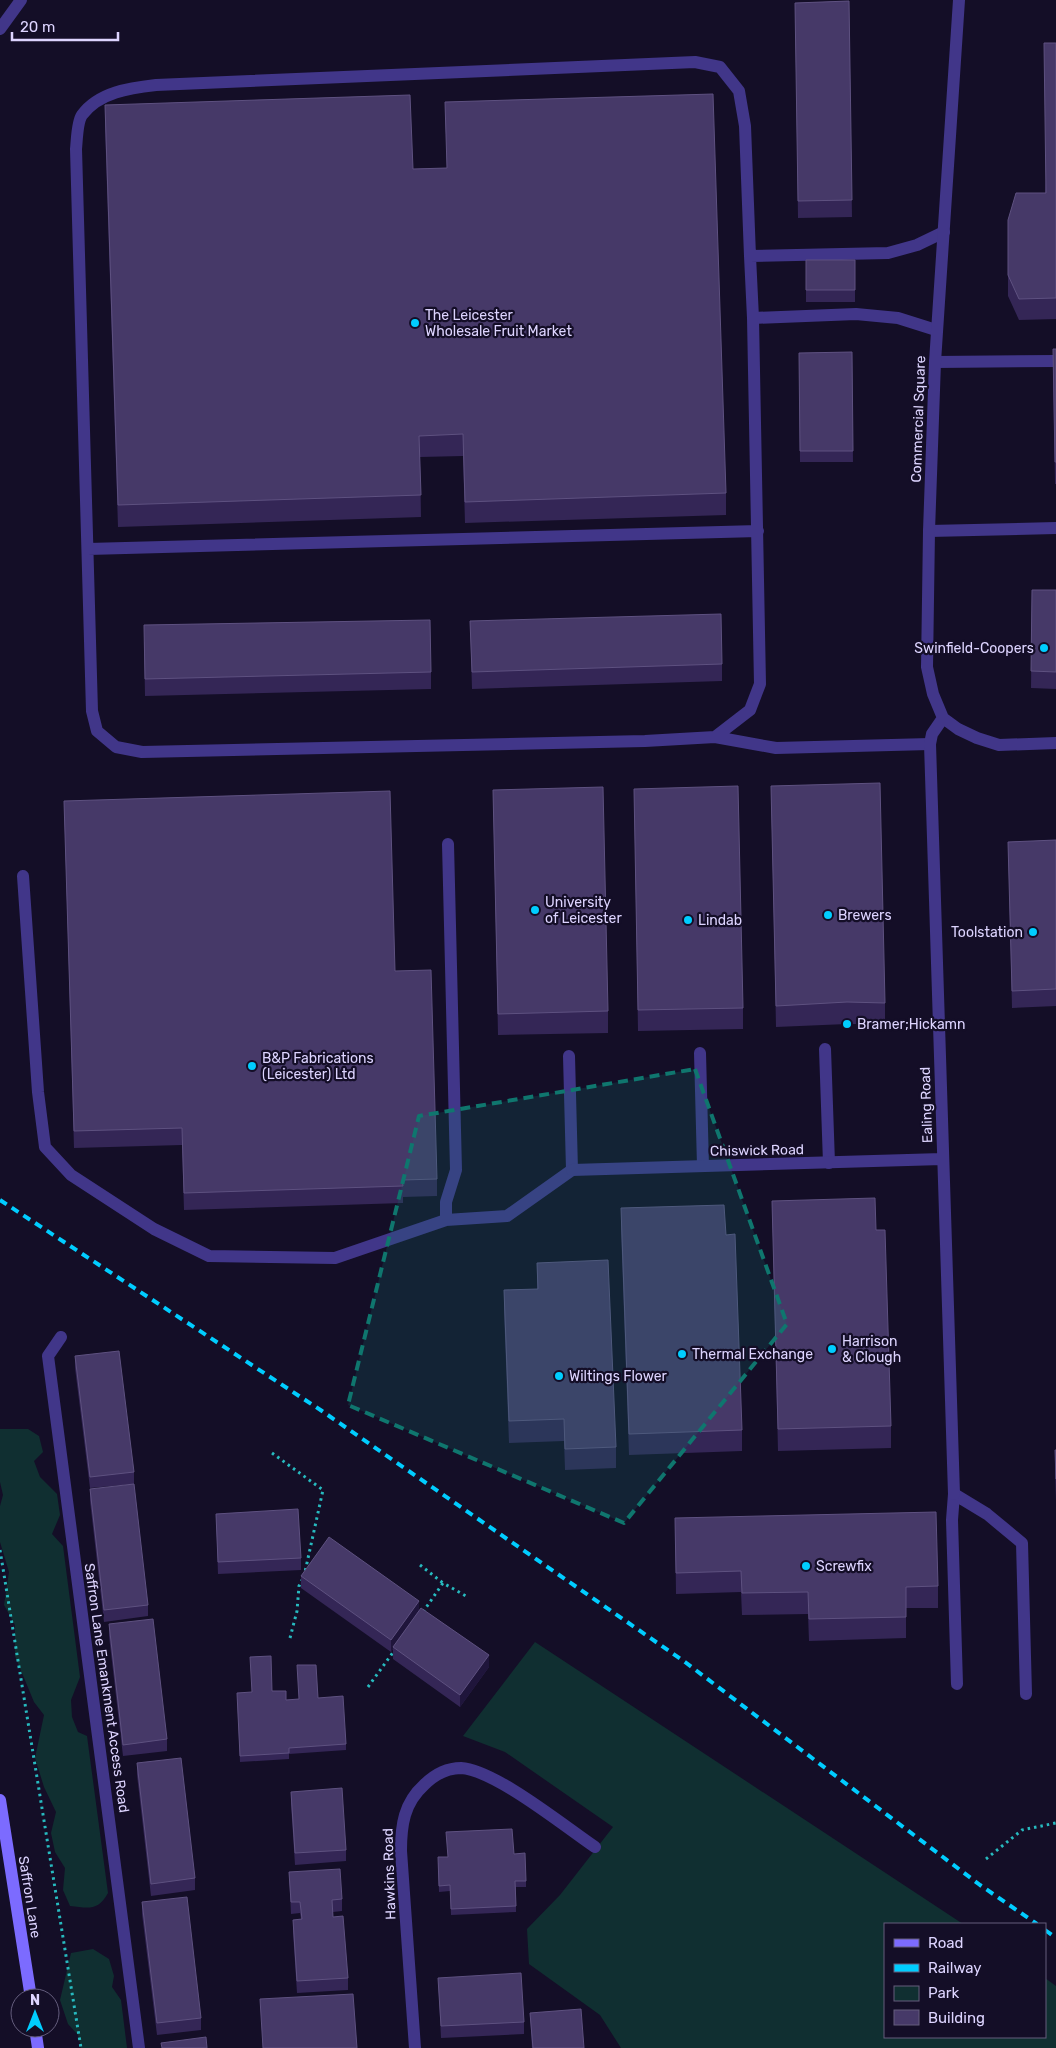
<svg xmlns="http://www.w3.org/2000/svg" width="1056" height="2048" font-family="Rubik,sans-serif">
<style>
.green{fill:#102f31}
.lines{fill:none;stroke-linecap:round;stroke-linejoin:round}
.path{stroke:#27babf;stroke-width:3;stroke-dasharray:2.5 4;stroke-linecap:butt}
.lane{stroke:#413689;stroke-width:12}
.street{stroke:#413689;stroke-width:12}
.secondary{stroke:#7c6bff;stroke-width:12}
.rail{stroke:#00cdff;stroke-width:4;stroke-dasharray:8 6;stroke-linecap:butt}
.wall{fill:#342656}
.shaded-wall{fill:#1f153b}
.building{fill:#463968;stroke:#5e5180}
.marked{fill:#0f766e;fill-opacity:0.2;stroke:#0f766e;stroke-width:4;stroke-dasharray:10 6;stroke-linejoin:round}
.poi-dot{fill:#00cdff;stroke:#140e27;stroke-width:2}
.labels{text-anchor:middle;stroke-width:4.5;stroke-linejoin:round;paint-order:stroke}
.poi-label{font-size:14px;fill:#ddd4ff;stroke:#140e27;text-anchor:start}
.street-label{font-size:14px;fill:#ddd4ff;stroke:#140e27}
</style>
<rect width="100%" height="100%" fill="#140e27"/>
<path class="green" d="M0 1429H28L39 1436 43 1452 34 1461 40 1477 57 1494 60 1515 52 1534 63 1546 80 1677 71 1700 72 1717 78 1732 87 1736 108 1893C98 1911 89 1908 70 1906L63 1890 65 1868 55 1852 51 1833 56 1812 44 1787 35 1758 44 1715 34 1702 15 1656V1625L4 1605 9 1572 0 1542V1506L3 1495 0 1482Z
M535 1642 963 1924H885V2037H1045V1978L1056 1986V2048H621L600 2015 529 1964 527 1929 560 1895 613 1827 505 1752 463 1736Z
M93 1949 109 1959 114 1976 112 1987 121 2000 127 2048H81L78 2035 68 2024 60 2000 71 1953Z"/>
<g class="lines">
<path class="path" d="M272 1453 323 1490 305 1572
M0 1550 81 2048
M420 1565 443 1583
M423 1612 443 1583 466 1596
M290 1638 297 1611 299 1586 302 1580
M368 1687 394 1651
M986 1859 1022 1830 1056 1823"/>
<path class="lane" d="M0 29 21 0
M750 256 753 318
M936 330 898 318 856 314 753 318 760 684 750 710 715 737 645 741 142 752 116 747 97 731 92 711 76 149C77 140 77 122 82 115 99 92 130 88 156 85L695 62 720 67 739 91 745 126 750 256 888 253 917 245 944 232
M935 362 1056 361
M929 531 1056 528
M88 549 758 531
M715 737 776 748 930 744
M23 876 38 1092 45 1147 71 1175 154 1229 209 1256 335 1258 446 1220 507 1216 572 1170 569 1056
M825 1049 829 1163
M700 1053 703 1166
M446 1220V1202L456 1170 448 844
M957 1684 952 1520 954 1494 987 1514 1022 1543 1026 1694"/>
<path class="street" d="M959 0 935 362 929 531 927 667 933 694 943 718 958 729 977 738 999 745 1056 743
M943 718 932 734 930 744 954 1494
M572 1170 942 1159
M61 1337 48 1356 139 2048
M415 2048 401 1851C401 1825 404 1803 424 1785 434 1775 446 1768 461 1768 495 1770 564 1826 595 1847"/>
<path class="secondary" d="M0 1800 31 1998
M35 2028 38 2048"/>
<path class="rail" d="M0 1200 322 1411 685 1662 980 1885 1037 1924
M1045 1930 1056 1938"/>
</g>
<path class="wall" d="M849 1 852 217 798 218 795 3Z
M1056 43V319L1019 320 1008 296V220L1045 193Z
M445 102 726 493V515L465 523 463 456 420 457 421 517 118 527 105 126V105L413 169 447 168Z
M806 260H855V302H806Z
M1056 349V484H1055L1053 370Z
M852 352 853 462H800L799 353Z
M1032 590H1056V689L1031 688Z
M470 621 722 664V681L472 689Z
M144 642 431 672V689L145 696Z
M771 786 885 1003V1024H847L776 1027Z
M634 789 743 1008V1029L638 1031Z
M493 790 608 1011V1033L498 1035Z
M64 801 395 971 437 1179V1196L403 1197V1203L184 1210 182 1145 74 1148Z
M1056 840V1006L1012 1008 1008 842Z
M772 1201 876 1230 891 1426V1448L778 1451Z
M621 1208 726 1235 742 1430V1451L629 1455 621 1229Z
M537 1263 616 1447V1468L565 1470 564 1441 509 1443 504 1311V1290L537 1289Z
M75 1356 134 1472V1484L90 1488 75 1368Z
M1055 1450H1056V1501L1055 1471Z
M90 1489 148 1605V1616L104 1622 90 1501Z
M216 1514 301 1558V1570L218 1574Z
M675 1518 938 1586V1608H906V1638L809 1641 808 1614 742 1615 741 1592 676 1594Z
M301 1576 419 1610 489 1667 460 1707 393 1659V1649L391 1652 301 1588Z
M109 1624 167 1739V1751L123 1756 109 1636Z
M272 1691 286 1700 318 1698 346 1744V1750L289 1754V1759L240 1762 237 1699Z
M137 1763 195 1878V1890L151 1896 137 1775Z
M291 1792 346 1850V1861L295 1865 291 1804Z
M514 1854 526 1881V1887H516V1912L451 1915 450 1891 439 1892 438 1863Z
M289 1872 342 1899V1911L333 1912V1917L348 1978V1990L297 1993 293 1932V1920L301 1919 300 1913 291 1914Z
M142 1902 201 2018V2030L157 2035 142 1914Z
M438 1978 524 2022V2034L441 2038Z
M530 2013 584 2048H532Z"/>
<path class="shaded-wall" d="M419 1601V1612L393 1647V1649L391 1652V1640Z
M489 1655V1667L460 1707V1695Z"/>
<path class="building" d="M849 1 852 200 798 201 795 3Z
M1044 43H1056V298L1019 299 1008 275V220L1016 193H1046Z
M713 94 726 493 465 502 463 434 419 436 421 495 118 505 105 105 410 95 413 169 447 168 445 102Z
M806 260H855V290H806Z
M1053 349H1056V462H1055Z
M852 352 853 451H800L799 353Z
M1032 590H1056V672L1031 671Z
M721 614 722 664 472 672 470 621Z
M430 620 431 672 145 679 144 625Z
M880 783 885 1003 847 1002 776 1006 771 786Z
M738 786 743 1008 638 1010 634 789Z
M603 787 608 1011 498 1014 493 790Z
M390 791 395 971 431 970 437 1179 402 1180 403 1186 184 1193 182 1128 74 1131 64 801Z
M1056 840V989L1012 991 1008 842Z
M875 1198 876 1230H885L891 1426 778 1429 772 1201Z
M724 1205 726 1235 735 1234 742 1430 629 1434 621 1208Z
M608 1260 616 1447 565 1449 564 1419 509 1421 504 1290 538 1289 537 1263Z
M119 1351 134 1472 90 1477 75 1356Z
M1055 1450H1056V1479Z
M134 1484 148 1605 104 1610 90 1489Z
M298 1509 301 1558 218 1562 216 1514Z
M936 1512 938 1586 906 1587V1617L809 1619 808 1592 742 1593 741 1571 676 1573 675 1518Z
M329 1537 419 1601 391 1640 301 1576Z
M421 1608 489 1655 460 1695 393 1647Z
M153 1619 167 1739 123 1745 109 1624Z
M271 1656 272 1691H286V1700L299 1699 297 1665H316L318 1698 343 1696 346 1744 289 1748V1753L240 1756 237 1693 252 1692 250 1657Z
M181 1758 195 1878 151 1884 137 1763Z
M342 1788 346 1850 295 1853 291 1792Z
M512 1829 514 1854 525 1853 526 1881H515L516 1906 451 1909 450 1885 439 1886 438 1857H448L446 1832Z
M340 1869 342 1899 332 1900 333 1917 343 1916 348 1978 297 1981 293 1920 302 1919 300 1902H291L289 1872Z
M187 1897 201 2018 157 2023 142 1902Z
M521 1973 524 2022 441 2026 438 1978Z
M353 1994 357 2048H263L260 1999Z
M581 2009 584 2048H533L530 2013Z
M206 2037 207 2048H162L161 2043Z"/>
<path class="marked" d="M695 1069 787 1324 624 1523 348 1405 419 1116Z"/>
<g class="poi-dot">
<circle cx="415" cy="323" r="5"/>
<circle cx="1044" cy="648" r="5"/>
<circle cx="535" cy="910" r="5"/>
<circle cx="828" cy="915" r="5"/>
<circle cx="688" cy="920" r="5"/>
<circle cx="1033" cy="932" r="5"/>
<circle cx="847" cy="1024" r="5"/>
<circle cx="252" cy="1066" r="5"/>
<circle cx="832" cy="1349" r="5"/>
<circle cx="682" cy="1354" r="5"/>
<circle cx="559" cy="1376" r="5"/>
<circle cx="806" cy="1566" r="5"/>
</g>
<g class="labels">
<g class="poi-label">
<text x="425" y="320">The Leicester<tspan x="425" dy="16">Wholesale Fruit Market</tspan></text>
<text x="1034" y="653" text-anchor="end">Swinfield-Coopers</text>
<text x="545" y="907">University<tspan x="545" dy="16">of Leicester</tspan></text>
<text x="838" y="920">Brewers</text>
<text x="698" y="925">Lindab</text>
<text x="1023" y="937" text-anchor="end">Toolstation</text>
<text x="857" y="1029">Bramer;Hickamn</text>
<text x="262" y="1063">B&amp;P Fabrications<tspan x="262" dy="16">(Leicester) Ltd</tspan></text>
<text x="842" y="1346">Harrison<tspan x="842" dy="16">&amp; Clough</tspan></text>
<text x="692" y="1359">Thermal Exchange</text>
<text x="569" y="1381">Wiltings Flower</text>
<text x="816" y="1571">Screwfix</text>
</g>
<g class="street-label">
<text transform="translate(918 419) rotate(-88)" y="5">Commercial Square</text>
<text transform="translate(926 1105) rotate(-92)" y="5">Ealing Road</text>
<text transform="translate(757 1150) rotate(-1)" y="5">Chiswick Road</text>
<text transform="translate(107 1688) rotate(82)" y="5">Saffron Lane Emankment Access Road</text>
<text transform="translate(389 1874) rotate(-92)" y="5">Hawkins Road</text>
<text transform="translate(30 1897) rotate(81)" y="5">Saffron Lane</text>
</g>
</g>
<rect x="884" y="1923" width="162" height="115" fill="#140e27" stroke="#645d7d"/>
<rect x="894" y="1939" width="25" height="8" fill="#7c6bff" stroke="#645d7d"/>
<text x="928" y="1948" font-size="15" fill="#ddd4ff">Road</text>
<rect x="894" y="1964" width="25" height="8" fill="#00cdff" stroke="#645d7d"/>
<text x="928" y="1973" font-size="15" fill="#ddd4ff">Railway</text>
<rect x="894" y="1986" width="25" height="15" fill="#102f31" stroke="#645d7d"/>
<text x="928" y="1998" font-size="15" fill="#ddd4ff">Park</text>
<rect x="894" y="2010" width="25" height="15" fill="#463968" stroke="#645d7d"/>
<text x="928" y="2023" font-size="15" fill="#ddd4ff">Building</text>
<g transform="translate(35 2013)"><circle r="24" fill="#140e27" stroke="#645d7d"/>
<path d="M0-4L9 19L0 12L-9 19Z" fill="#00cdff"/>
<text y="-8" font-size="14" font-weight="bold" text-anchor="middle" fill="#ddd4ff">N</text>
</g>
<path d="M12 32v8h106v-8" fill="none" stroke="#ddd4ff" stroke-width="2.5"/>
<text x="20" y="32" font-size="15" fill="#ddd4ff" stroke="#140e27" stroke-width="4" paint-order="stroke">20 m</text>
</svg>
